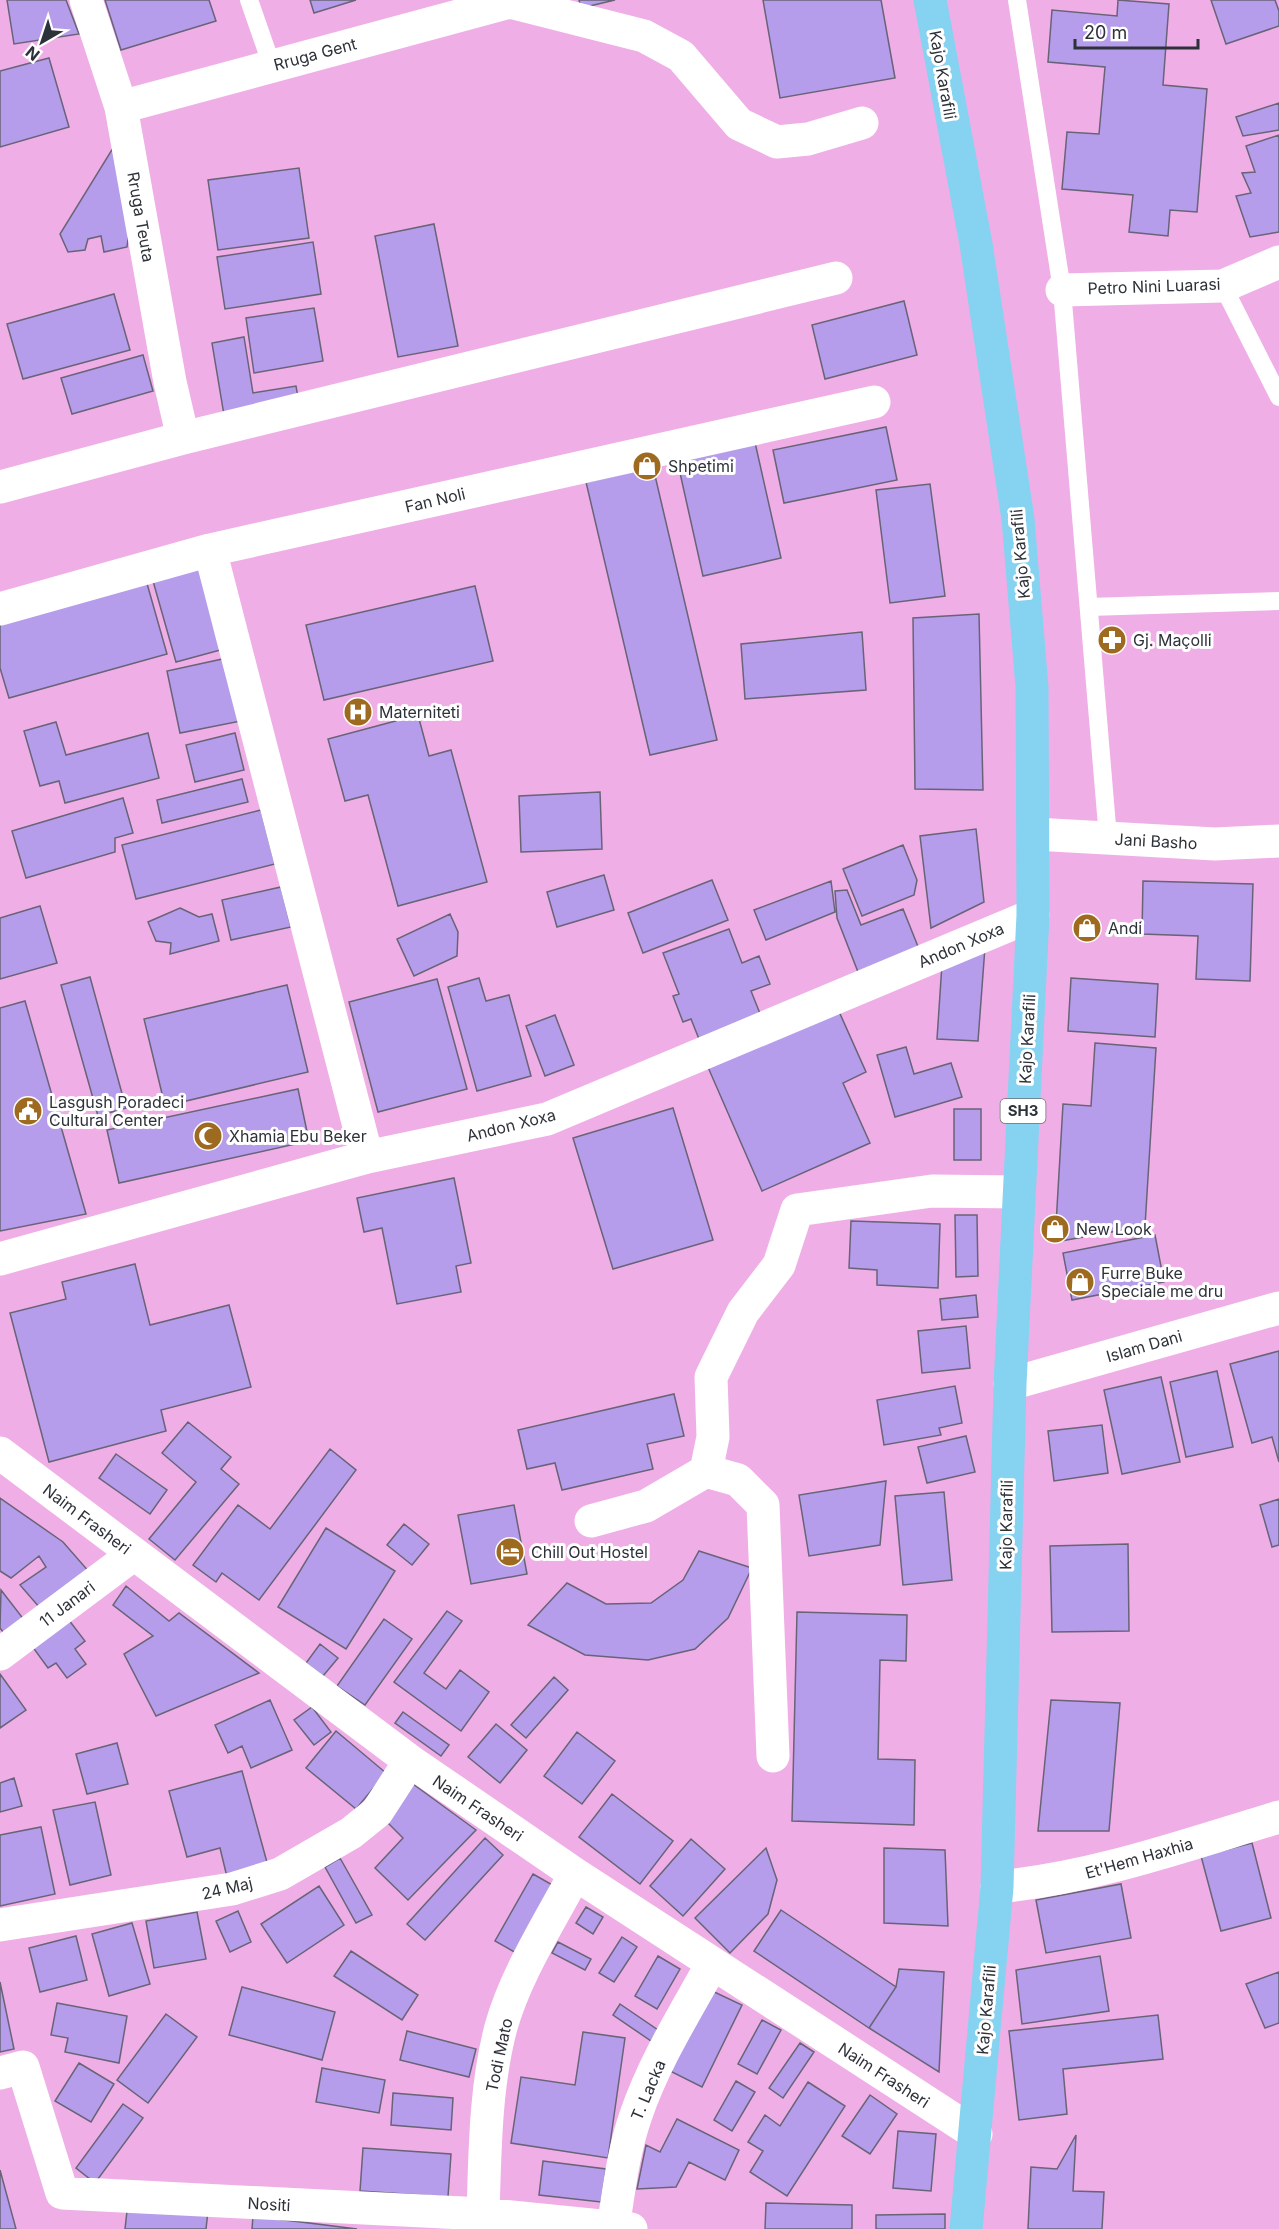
<svg xmlns="http://www.w3.org/2000/svg" width="1279" height="2229" font-family="Inter,sans-serif">
<style>
.green{fill:#f0aee7}
.building{fill:#b59deb;stroke:#686377;stroke-width:1.5}
.lines{fill:none;stroke-linecap:round;stroke-linejoin:round}
.lane{stroke:#fff;stroke-width:18}
.street{stroke:#fff;stroke-width:33}
.secondary{stroke:#fff;stroke-width:33}
.primary{stroke:#86d2f1;stroke-width:33}
.labels{text-anchor:middle;stroke-width:6;stroke-linejoin:round;paint-order:stroke}
.shield{fill:#fff;stroke:#6c6f74;stroke-width:1.5}
.shield-label{font-size:15px;font-weight:bold;fill:#2d3139}
.street-label{font-size:16px;fill:#2d3139;stroke:#fff}
.poi-label{font-size:16px;fill:#2d3139;stroke:#fff;text-anchor:start}
</style>
<rect width="100%" height="100%" fill="#e1eafb"/>
<path class="green" d="M0 0H1279V2229H0Z"/>
<path class="building" d="M7 0H66L79 34 14 44Z
M105 0H209L216 21 121 50Z
M310 0H356L314 13Z
M579 0H615L581 8Z
M763 0H881L895 78 780 98Z
M1118 0 1169 4 1163 85 1207 89 1197 212 1170 210 1168 236 1129 232 1133 195 1062 189 1067 132 1099 134 1105 67 1048 62 1052 10 1117 16Z
M1211 0H1275L1279 11V26L1226 44Z
M49 58 69 127 0 147V71Z
M1279 103V130L1243 136 1236 117Z
M1279 135V232L1250 237 1236 196 1251 193 1242 173 1255 172 1246 146Z
M113 148 129 232 127 247 104 252 101 236 88 239 85 250 68 252 60 234Z
M299 168 309 238 218 250 208 180Z
M434 224 458 346 398 357 375 236Z
M313 242 321 294 225 309 217 257Z
M114 294 130 350 23 379 7 324Z
M904 301 917 355 825 379 812 325Z
M314 308 323 361 254 373 246 318Z
M244 337 253 393 296 386 299 403 224 415 212 343Z
M143 355 153 391 72 414 61 378Z
M886 427 897 480 784 503 773 450Z
M754 438 781 558 703 576 676 455Z
M653 467 717 740 650 755 586 482Z
M930 484 945 596 890 603 876 490Z
M201 568 224 649 176 662 153 581Z
M146 580 167 654 9 698 0 668V620Z
M475 586 493 661 324 700 306 625Z
M979 614 983 790 915 789 913 618Z
M862 632 866 690 745 699 741 644Z
M227 658 241 721 180 733 167 671Z
M418 715 429 756 451 750 487 882 398 906 368 795 345 801 328 739Z
M56 722 66 755 148 733 159 778 65 803 59 781 40 786 24 731Z
M235 733 244 770 195 782 186 745Z
M242 779 248 802 162 823 157 800Z
M600 792 602 849 521 852 519 796Z
M123 798 133 833 115 838V852L26 878 12 831Z
M261 810 275 864 136 899 122 845Z
M976 829 984 902 931 928 920 836Z
M903 845 917 880 914 895 862 916 843 869Z
M604 875 614 910 557 927 547 892Z
M712 880 728 920 643 953 628 913Z
M831 881 835 912 766 940 754 910Z
M1143 881 1253 884 1250 981 1196 979 1198 936 1142 934Z
M281 887 291 927 231 940 222 900Z
M847 890 861 925 903 909 919 949 858 972 837 918 835 891Z
M40 906 57 963 0 979V918Z
M180 908 199 917 212 914 219 941 170 954 171 943 156 941 148 922Z
M450 914 458 932 457 956 414 976 397 939Z
M729 929 742 963 759 956 770 984 751 991 761 1016 699 1039 691 1019 683 1022 673 996 679 994 663 953Z
M985 947 978 1041 937 1039 942 964Z
M90 977 126 1108 98 1116 61 985Z
M479 978 486 1001 509 995 531 1076 477 1091 448 987Z
M1071 978 1158 984 1155 1037 1068 1031Z
M437 979 467 1089 378 1112 349 1002Z
M287 985 308 1072 165 1106 144 1019Z
M25 1001 86 1214 0 1231V1008Z
M837 1007 866 1072 843 1083 870 1143 762 1191 707 1065Z
M555 1015 574 1065 545 1076 526 1026Z
M1095 1043 1156 1048 1145 1226 1055 1242 1063 1104 1091 1106Z
M906 1047 914 1074 951 1063 962 1097 895 1117 877 1055Z
M298 1089 309 1141 119 1183 107 1130Z
M673 1108 713 1240 613 1269 573 1138Z
M954 1109H981V1160H954Z
M454 1178 471 1263 456 1266 461 1292 397 1304 382 1228 364 1232 357 1198Z
M955 1215H977L978 1276 956 1277Z
M851 1221 940 1224 938 1288 877 1285V1270L849 1268Z
M1155 1235 1164 1282 1072 1300 1063 1253Z
M135 1264 150 1325 229 1305 251 1387 161 1410 166 1431 49 1462 10 1313 66 1299 62 1282Z
M976 1295 978 1317 942 1320 940 1299Z
M966 1326 970 1368 922 1373 918 1331Z
M1279 1351V1462L1272 1437 1252 1443 1230 1364Z
M1217 1371 1233 1447 1186 1457 1170 1382Z
M1161 1377 1180 1462 1122 1474 1104 1390Z
M955 1386 962 1423 939 1428 941 1435 884 1445 877 1400Z
M674 1394 684 1436 647 1444 653 1469 562 1490 555 1463 527 1469 518 1430Z
M188 1422 231 1457 221 1469 239 1484 175 1560 149 1539 196 1482 162 1453Z
M1102 1425 1108 1473 1054 1481 1048 1431Z
M966 1436 975 1472 927 1483 918 1447Z
M330 1449 356 1470 259 1600 222 1573 216 1582 193 1565 238 1505 270 1529Z
M116 1454 167 1490 150 1514 99 1478Z
M886 1481 880 1545 809 1556 799 1495Z
M944 1492 952 1580 903 1585 895 1496Z
M0 1498 63 1542 91 1574 40 1608 20 1585 46 1567 39 1556 11 1578 0 1571Z
M1279 1499V1545L1272 1547 1260 1505Z
M514 1505 527 1574 471 1584 458 1515Z
M404 1524 429 1544 412 1565 387 1545Z
M326 1528 395 1571 346 1649 278 1607Z
M1128 1544 1129 1631 1052 1632 1050 1546Z
M699 1551 752 1568 728 1618 695 1649 648 1660 585 1655 528 1625 567 1583 606 1604 651 1603 683 1580Z
M126 1586 169 1621 179 1613 259 1673 156 1716 124 1654 153 1636 113 1605Z
M1 1590 25 1621 6 1636 0 1628Z
M447 1611 462 1621 424 1673 446 1689 460 1670 489 1692 461 1731 394 1682Z
M797 1612 907 1615 906 1661 880 1660 878 1759 915 1760 914 1825 792 1821Z
M65 1615 85 1641 75 1649 86 1664 67 1678 56 1663 48 1668 29 1642Z
M384 1619 412 1639 365 1705 337 1686Z
M320 1644 338 1658 323 1676 306 1663Z
M0 1674 26 1710 0 1728Z
M554 1677 568 1690 526 1738 511 1725Z
M270 1700 292 1750 251 1768 242 1746 228 1753 215 1725Z
M1051 1700 1120 1703 1109 1831H1038Z
M312 1707 331 1732 314 1745 294 1720Z
M403 1712 449 1745 441 1756 395 1723Z
M496 1724 527 1750 500 1783 468 1757Z
M336 1731 386 1773 356 1809 306 1768Z
M577 1732 615 1761 582 1804 544 1776Z
M117 1743 128 1784 87 1794 76 1754Z
M242 1771 268 1866 227 1877 220 1848 187 1857 169 1791Z
M14 1778 22 1806 0 1812V1783Z
M413 1784 476 1830 408 1900 375 1868 403 1838 383 1818Z
M612 1794 673 1841 640 1884 579 1837Z
M95 1802 111 1875 70 1885 53 1810Z
M41 1827 55 1894 0 1906V1835Z
M485 1838 503 1855 425 1940 407 1924Z
M691 1839 725 1869 683 1916 650 1886Z
M1252 1843 1271 1918 1221 1931 1201 1856Z
M766 1848 777 1880 768 1914 730 1953 695 1918Z
M884 1848 945 1850 948 1926 884 1923Z
M340 1858 372 1915 356 1923 325 1867Z
M533 1874 556 1887 518 1954 495 1941Z
M1121 1884 1131 1938 1046 1953 1036 1900Z
M319 1886 344 1925 287 1963 261 1924Z
M586 1907 603 1917 593 1934 576 1923Z
M781 1910 896 1987 869 2028 754 1951Z
M238 1911 251 1942 230 1952 216 1921Z
M197 1912 206 1959 154 1968 146 1921Z
M132 1923 150 1984 109 1996 92 1934Z
M76 1936 87 1980 40 1992 29 1948Z
M622 1937 637 1947 614 1982 599 1973Z
M558 1942 591 1959 585 1970 552 1953Z
M351 1951 418 1995 402 2020 334 1976Z
M658 1956 680 1969 657 2009 635 1996Z
M1100 1956 1109 2011 1022 2024 1016 1970Z
M899 1969 944 1972 939 2072 869 2028 896 1987Z
M1279 1972V2023L1265 2028 1246 1984Z
M0 1982 14 2049 0 2052Z
M242 1987 335 2012 322 2060 229 2035Z
M708 1989 742 2005 702 2087 668 2070Z
M57 2003 127 2016 119 2063 65 2052 68 2038 51 2035Z
M620 2004 658 2030 651 2041 613 2015Z
M166 2014 197 2037 148 2103 117 2080Z
M1158 2015 1163 2059 1063 2069 1067 2114 1019 2120 1009 2031Z
M762 2020 781 2030 757 2074 738 2064Z
M407 2031 476 2049 469 2077 400 2060Z
M583 2032 625 2038 608 2158 511 2143 521 2077 575 2085Z
M800 2043 814 2052 783 2098 769 2088Z
M79 2063 114 2084 91 2122 55 2101Z
M322 2068 385 2080 379 2113 316 2102Z
M736 2081 755 2092 732 2131 714 2120Z
M808 2082 845 2106 787 2196 750 2172 763 2151 748 2142 765 2115 780 2126Z
M393 2093 453 2098 451 2130 391 2125Z
M870 2095 897 2114 870 2154 842 2136Z
M123 2104 143 2118 95 2183 76 2168Z
M677 2119 739 2150 725 2180 689 2162 676 2187 637 2189 646 2145 660 2152Z
M898 2131 936 2134 931 2191 893 2188Z
M1076 2135 1073 2191 1104 2192 1102 2229H1028L1031 2167 1057 2169Z
M363 2148 451 2154 448 2197 360 2191Z
M543 2161 606 2169 601 2202 539 2195Z
M0 2170 16 2229H0Z
M128 2202 208 2211 206 2229H125Z
M766 2203 852 2205V2229H765Z
M945 2214V2229H876V2215Z
M253 2216 357 2229H252Z"/>
<g class="lines">
<path class="lane" d="M249 0 272 66
M1017 0 1062 290 1108 838
M1223 286 1279 397
M1089 607 1279 601"/>
<path class="street" d="M86 0 121 107 170 382 183 438
M121 107 510 2 644 36 681 56 739 124 777 142 808 139 862 123
M1062 290 1223 286 1279 262
M0 487 183 438 836 278
M210 550 367 1157
M0 609 210 550 874 402
M1034 834 1215 844 1279 841
M0 1259 367 1157 547 1119 1033 915
M0 1453 410 1761 575 1874 976 2134
M706 1471 738 1480 763 1505 773 1756
M591 1521 646 1506 706 1471 713 1437 711 1377 743 1312 779 1265 797 1210 932 1191 1019 1192
M0 1654 134 1554
M997 1887C1094 1878 1186 1845 1279 1817
M0 1925 232 1889 280 1874 351 1833 377 1812 410 1761
M0 2073 23 2067 62 2193 483 2214 631 2229
M483 2214C485 2153 485 2087 501 2027 516 1974 549 1923 575 1874
M613 2228C619 2190 623 2152 636 2115 654 2062 685 2013 712 1964"/>
<path class="secondary" d="M1010 1384 1279 1308"/>
<path class="primary" d="M930 0 976 244 1018 519 1032 687 1033 915 1010 1384 997 1887 966 2229"/>
</g>
<defs>
<g id="shop-disc" transform="scale(1.5)"><circle r="9.5" fill="#9d6a20" stroke="#fff"/><path d="M-5-2.5h2.3a2.7 3.5 0 0 1 5.4 0H5L5.5 6h-11ZM-1.5-2.5h3a1.5 2.3 0 0 0-3 0Z" fill="#fff"/></g>
<g id="pharmacy-disc" transform="scale(1.5)"><circle r="9.5" fill="#9d6a20" stroke="#fff"/><path d="M-2-6h4v4h4v4h-4v4h-4v-4h-4v-4h4Z" fill="#fff"/></g>
<g id="hospital-disc" transform="scale(1.5)"><circle r="9.5" fill="#9d6a20" stroke="#fff"/><path d="M-5-5h3v3.5h4V-5h3V5h-3V1.5h-4V5h-3Z" fill="#fff"/></g>
<g id="civic-disc" transform="scale(1.5)"><circle r="9.5" fill="#9d6a20" stroke="#fff"/><path d="M-.6-6.5H3V-4.5H.6V-3L4-1V1h2V6H-6V1h2V-1L-.6-3ZM-1.2 2.5V6h2.4V2.5Z" fill="#fff"/></g>
<g id="mosque-disc" transform="scale(1.5)"><circle r="9.5" fill="#9d6a20" stroke="#fff"/><path d="M3.5-4.9A6 6 0 1 0 3.5 4.9A5 5 0 1 1 3.5-4.9Z" fill="#fff"/></g>
<g id="hotel-disc" transform="scale(1.5)"><circle r="9.5" fill="#9d6a20" stroke="#fff"/><path d="M-6-4.5h1.5V1H6V5H4.5V3h-9V5H-6ZM-4 0a1.8 1.8 0 1 1 3.6 0ZM.5 0V-2.5h3Q6-2.5 6 0Z" fill="#fff"/></g>
</defs>
<g fill-rule="evenodd">
<use href="#shop-disc" x="647" y="466"/>
<use href="#pharmacy-disc" x="1112" y="640"/>
<use href="#hospital-disc" x="358" y="712"/>
<use href="#shop-disc" x="1087" y="928"/>
<use href="#civic-disc" x="28" y="1111"/>
<use href="#mosque-disc" x="208" y="1136"/>
<use href="#shop-disc" x="1055" y="1229"/>
<use href="#shop-disc" x="1080" y="1282"/>
<use href="#hotel-disc" x="510" y="1552"/>
</g>
<g class="labels">
<rect class="shield" x="1000.5" y="1099" width="45" height="24" rx="4.5"/>
<g class="shield-label">
<text x="1023" y="1116">SH3</text>
</g>
<g class="street-label">
<text transform="translate(315 54) rotate(-15)" y="6">Rruga Gent</text>
<text transform="translate(943 75) rotate(80)" y="6">Kajo Karafili</text>
<text transform="translate(141 217) rotate(80)" y="6">Rruga Teuta</text>
<text transform="translate(1154 286) rotate(-2)" y="6">Petro Nini Luarasi</text>
<text transform="translate(435 500) rotate(-13)" y="6">Fan Noli</text>
<text transform="translate(1020 554) rotate(-95)" y="6">Kajo Karafili</text>
<text transform="translate(1156 841) rotate(3)" y="6">Jani Basho</text>
<text transform="translate(961 945) rotate(-23)" y="6">Andon Xoxa</text>
<text transform="translate(1027 1039) rotate(-87)" y="6">Kajo Karafili</text>
<text transform="translate(511 1125) rotate(-14)" y="6">Andon Xoxa</text>
<text transform="translate(1144 1346) rotate(-16)" y="6">Islam Dani</text>
<text transform="translate(87 1519) rotate(37)" y="6">Naim Frasheri</text>
<text transform="translate(1006 1525) rotate(-89)" y="6">Kajo Karafili</text>
<text transform="translate(67 1604) rotate(-37)" y="6">11 Janari</text>
<text transform="translate(478 1808) rotate(34)" y="6">Naim Frasheri</text>
<text transform="translate(1139 1858) rotate(-16)" y="6">Et'Hem Haxhia</text>
<text transform="translate(227 1888) rotate(-13)" y="6">24 Maj</text>
<text transform="translate(986 2010) rotate(-85)" y="6">Kajo Karafili</text>
<text transform="translate(499 2055) rotate(-78)" y="6">Todi Mato</text>
<text transform="translate(884 2075) rotate(33)" y="6">Naim Frasheri</text>
<text transform="translate(648 2090) rotate(-67)" y="6">T. Lacka</text>
<text transform="translate(269 2204) rotate(3)" y="6">Nositi</text>
</g>
<g class="poi-label">
<text x="668" y="472">Shpetimi</text>
<text x="1133" y="646">Gj. Maçolli</text>
<text x="379" y="718">Materniteti</text>
<text x="1108" y="934">Andi</text>
<text x="49" y="1108">Lasgush Poradeci<tspan x="49" dy="18">Cultural Center</tspan></text>
<text x="229" y="1142">Xhamia Ebu Beker</text>
<text x="1076" y="1235">New Look</text>
<text x="1101" y="1279">Furre Buke<tspan x="1101" dy="18">Speciale me dru</tspan></text>
<text x="531" y="1558">Chill Out Hostel</text>
</g>
</g>
<g transform="translate(42 42) rotate(219)" stroke="#ffffff" stroke-width="4.5" paint-order="stroke">
<path d="M0-4.5L10 22L0 15L-10 22Z" fill="#2d3139"/>
<text y="-9" font-size="16" font-weight="bold" text-anchor="middle" fill="#2d3139">N</text>
</g>
<path d="M1075 39v9h123v-9" fill="none" stroke="#2d3139" stroke-width="3"/>
<text x="1084" y="39" font-size="18" fill="#2d3139" stroke="#ffffff" stroke-width="4.5" paint-order="stroke">20 m</text>
</svg>
